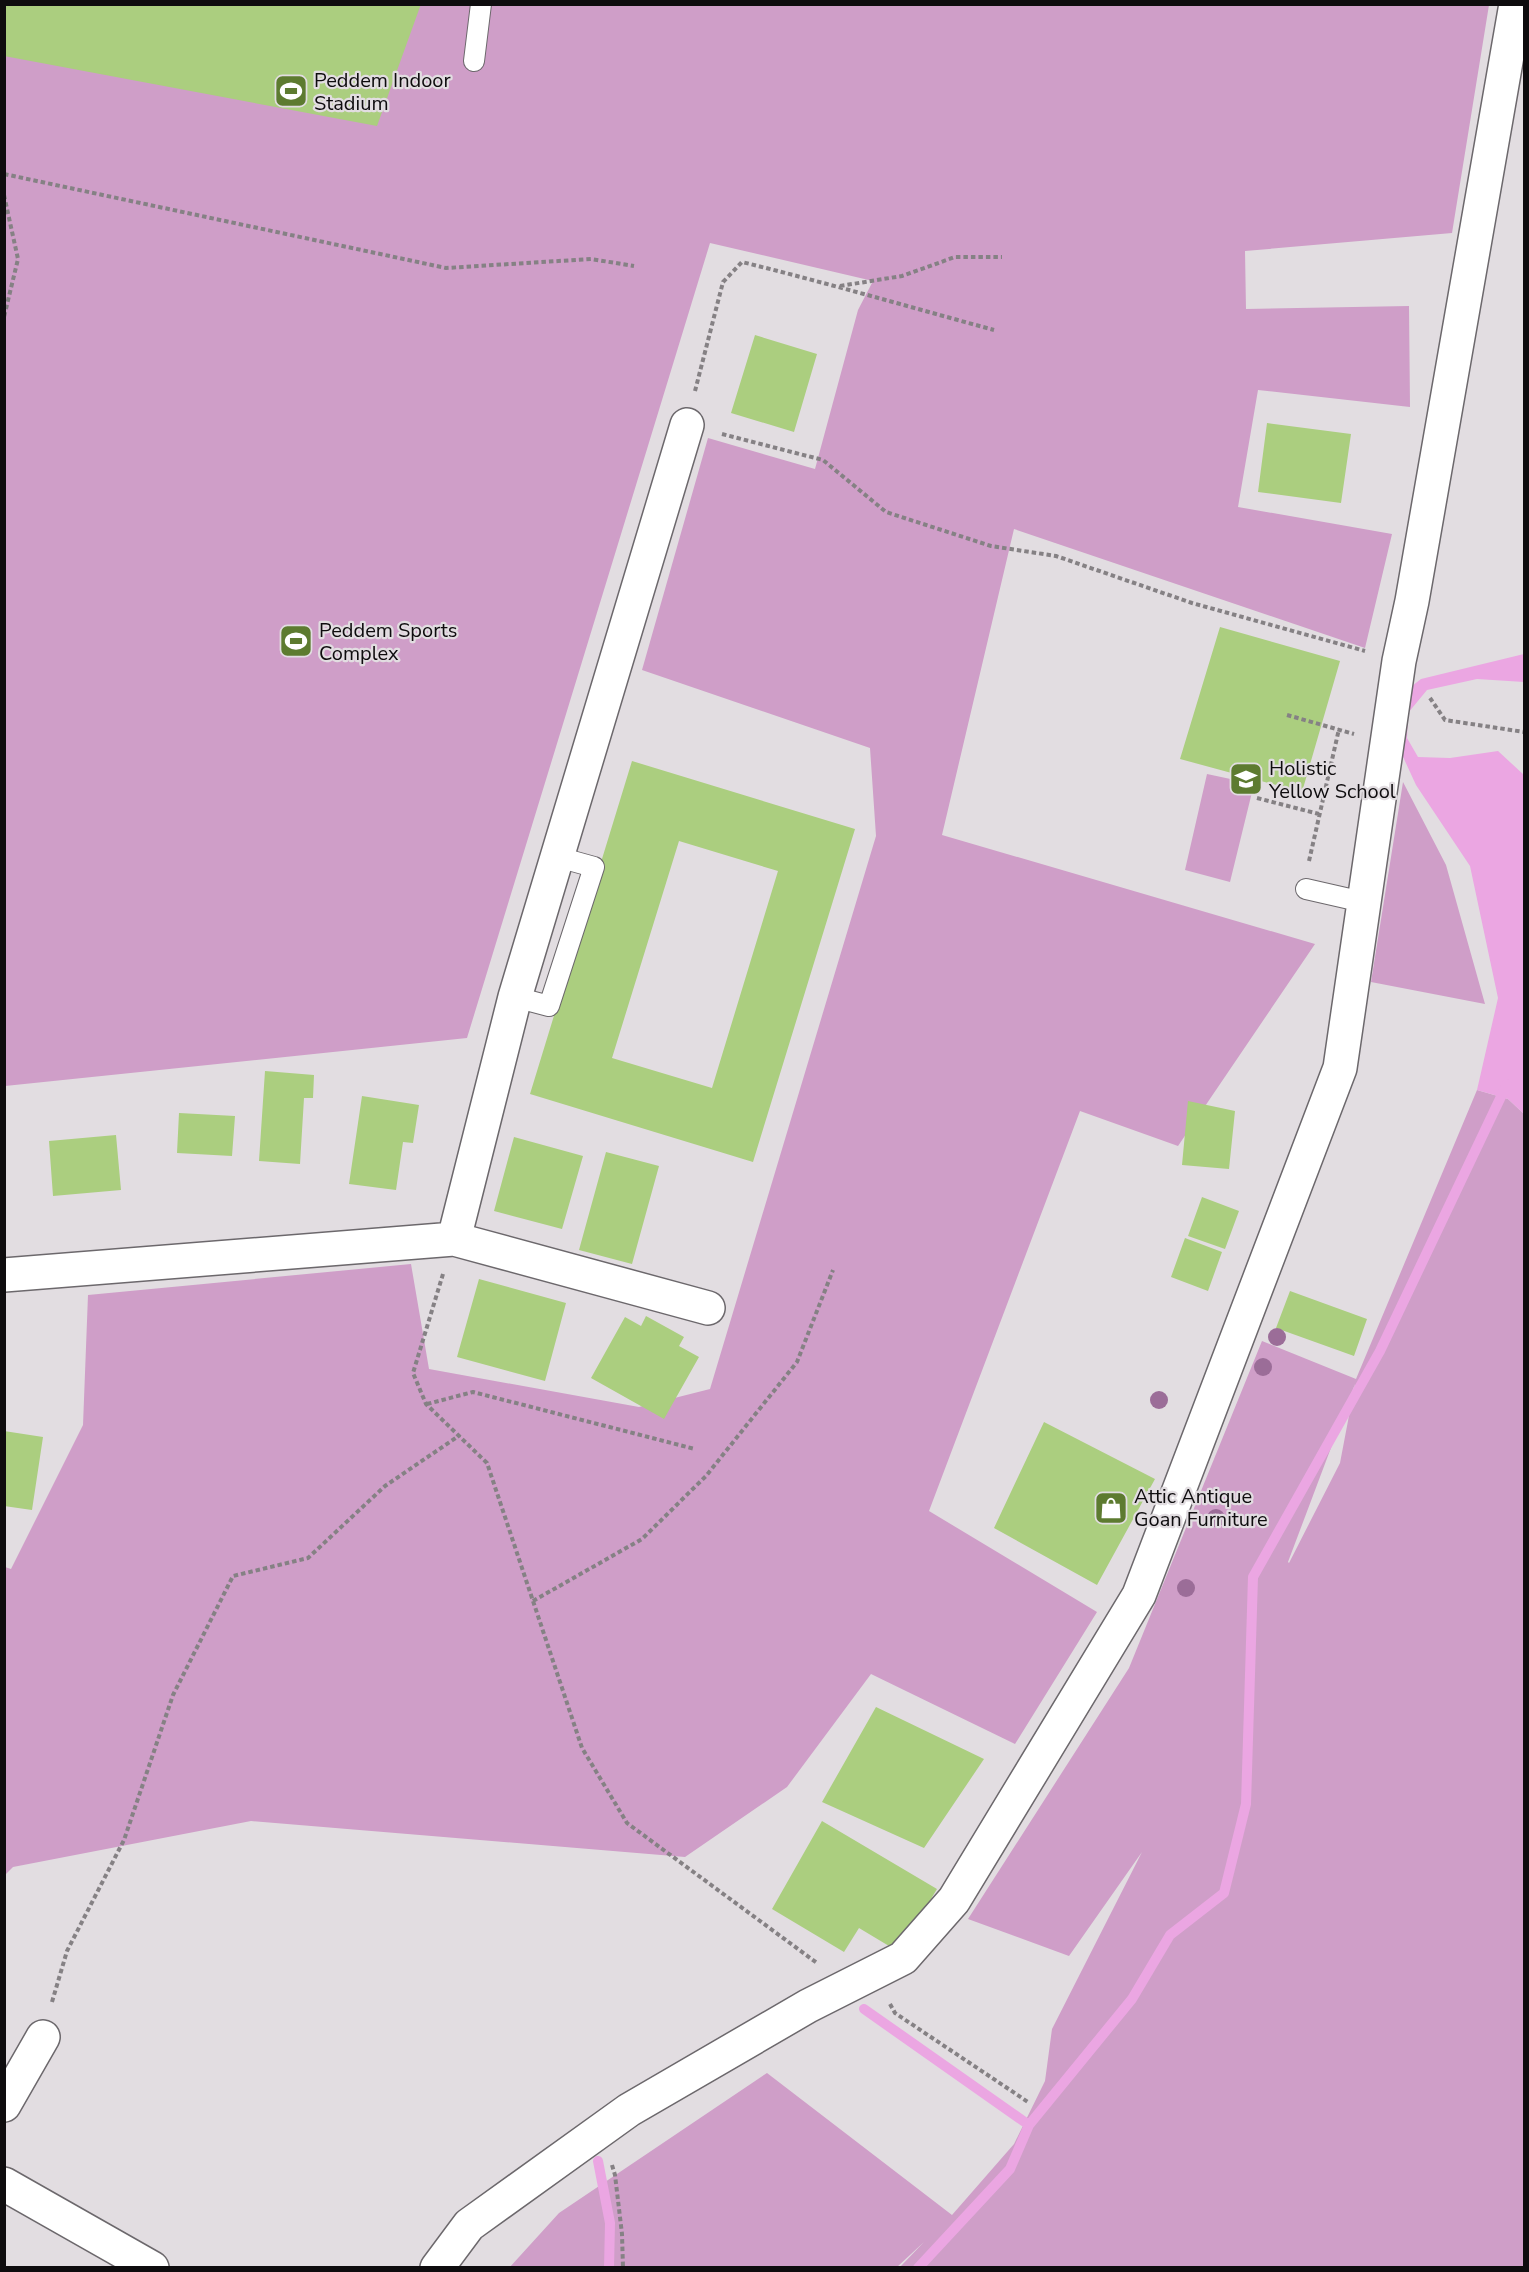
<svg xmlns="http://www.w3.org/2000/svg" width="1529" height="2272" font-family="'Nunito Sans',sans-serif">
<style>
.green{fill:#cf9ec8;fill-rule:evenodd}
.water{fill:#eba6e2}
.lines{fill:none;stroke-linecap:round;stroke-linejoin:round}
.stream{stroke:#eba6e2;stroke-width:10}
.building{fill:#abce7f;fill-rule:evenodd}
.lane-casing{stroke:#6c686c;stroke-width:22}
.street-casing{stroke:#6c686c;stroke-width:36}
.path{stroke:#858184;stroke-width:4;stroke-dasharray:4.5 3;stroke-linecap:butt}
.lane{stroke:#fff;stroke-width:20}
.street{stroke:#fff;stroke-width:33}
.tree{fill:#9b6d98}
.labels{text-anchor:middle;stroke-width:4.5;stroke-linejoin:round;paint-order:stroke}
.poi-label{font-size:20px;fill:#0e0c0e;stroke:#e2dde1;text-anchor:start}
</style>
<rect width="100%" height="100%" fill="#e2dde1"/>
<path class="green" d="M5 5H1489L1452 233 1245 251 1246 309 1409 306 1410 407 1258 390 1238 507 1392 534 1365 648 1014 529 942 835 1315 944 1178 1146 1080 1111 929 1511 1097 1612 1015 1744 871 1674 787 1787 685 1857 251 1821 13 1867 5 1875V1567L11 1569 83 1425 88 1295 411 1264 429 1369 639 1407 710 1389 876 836 870 748 642 670 708 438 815 469 858 310 873 281 710 243 467 1038 5 1086Z
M1207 774 1254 784 1230 882 1185 870Z
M1403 782 1446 865 1485 1004 1371 982Z
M1477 1090 1508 1099 1524 1114V2267H900L924 2242 897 2267 509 2268 559 2213 767 2073 952 2215 1014 2144 1045 2081 1052 2029 1142 1852 1069 1956 968 1919 1129 1668 1262 1341 1356 1379ZM1355 1384 1340 1463 1289 1563 1288 1562Z"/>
<path class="water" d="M1524 654V682L1477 679 1427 690 1408 713 1407 738 1418 757 1450 758 1498 751 1524 775V1114L1508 1099 1477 1090 1498 998 1470 866 1416 785 1393 735 1399 696 1421 679Z"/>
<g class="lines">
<path class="stream" d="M864 2009 1029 2125
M598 2161 610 2223 609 2268
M918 2268 1010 2169 1029 2125 1132 1999 1170 1935 1224 1893 1246 1804 1253 1577 1380 1351 1507 1084"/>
</g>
<path class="building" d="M4 4H421L377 126 4 56Z
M755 335 817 354 794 432 731 413Z
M1267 423 1351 434 1341 503 1258 492Z
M1220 627 1340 661 1302 792 1180 759Z
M632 761 855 829 753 1162 530 1094ZM679 841 778 871 712 1088 612 1058Z
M265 1071 314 1075 313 1098H304L300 1164 259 1161Z
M362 1096 419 1105 413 1143 403 1142 396 1190 349 1184Z
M1188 1101 1235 1111 1229 1169 1182 1165Z
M179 1113 235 1116 232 1156 177 1153Z
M116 1135 121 1190 53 1196 49 1141Z
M514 1137 583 1156 562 1229 494 1211Z
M606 1152 659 1166 632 1264 579 1250Z
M1202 1197 1239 1211 1225 1249 1188 1236Z
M1185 1238 1222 1252 1208 1291 1171 1277Z
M479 1279 566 1303 545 1381 457 1357Z
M1290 1291 1367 1319 1354 1356 1276 1328Z
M646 1316 684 1337 679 1346 699 1357 664 1419 591 1378 625 1317 641 1326Z
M1044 1422 1155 1479 1097 1585 994 1528Z
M4 1431 43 1437 32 1510 4 1506Z
M876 1707 984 1759 924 1848 822 1802Z
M822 1821 937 1889 899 1952 859 1928 844 1952 772 1909Z"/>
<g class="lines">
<g class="lane-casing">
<path id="lane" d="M474 61 481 4
M1306 889 1363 902
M515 997 549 1006 594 867 558 857"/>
</g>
<g class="street-casing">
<path id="street" d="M454 1239 515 997 687 425
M4 1275 454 1239 708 1308
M4 2105 43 2037
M4 2184 152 2268
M437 2268 469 2225 629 2110 808 2006 903 1958 954 1900 1139 1595 1340 1068 1399 661 1412 601 1516 4"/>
</g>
<path class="path" d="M4 174 446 268 591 259 634 266
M4 195 18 259 4 317
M840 286 902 276 955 257H1002
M695 391 723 282 742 262C827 283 910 307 994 330
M722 434 823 460 886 512 991 546 1056 556 1192 603 1365 651
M1430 698 1445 720 1524 732
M1287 715 1354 734
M1257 798 1319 814
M1309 861 1339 729
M443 1274 413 1373 426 1404 487 1463 582 1748 627 1823 817 1963
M427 1404 473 1392 695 1449
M533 1601 642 1539 706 1476 797 1362 833 1270
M52 2002 67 1951 124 1840 173 1695 233 1576 308 1558 385 1486 460 1435
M890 2004 895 2013 1028 2102
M612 2165 615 2175 622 2234 623 2268"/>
<use href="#lane" class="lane"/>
<use href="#street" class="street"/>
</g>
<g class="tree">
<circle cx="1277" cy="1337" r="9"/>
<circle cx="1263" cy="1367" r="9"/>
<circle cx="1159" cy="1400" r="9"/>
<circle cx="1216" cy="1518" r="9"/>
<circle cx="1186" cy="1588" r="9"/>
</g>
<defs>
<g id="stadium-square" transform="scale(1.725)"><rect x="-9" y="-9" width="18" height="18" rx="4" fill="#5d7b30" stroke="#e2dde1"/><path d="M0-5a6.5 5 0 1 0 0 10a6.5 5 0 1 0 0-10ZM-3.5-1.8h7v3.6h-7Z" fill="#fff"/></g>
<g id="school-square" transform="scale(1.725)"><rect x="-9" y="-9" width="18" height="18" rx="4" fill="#5d7b30" stroke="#e2dde1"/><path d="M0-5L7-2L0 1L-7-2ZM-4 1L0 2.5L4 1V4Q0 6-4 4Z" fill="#fff"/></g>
<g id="shop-square" transform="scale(1.725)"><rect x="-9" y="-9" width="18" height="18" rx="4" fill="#5d7b30" stroke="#e2dde1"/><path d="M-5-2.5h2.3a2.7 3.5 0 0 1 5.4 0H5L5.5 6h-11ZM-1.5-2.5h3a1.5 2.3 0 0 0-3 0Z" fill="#fff"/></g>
</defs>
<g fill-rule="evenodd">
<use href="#stadium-square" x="291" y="91"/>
<use href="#stadium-square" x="296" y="641"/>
<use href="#school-square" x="1246" y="779"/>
<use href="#shop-square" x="1111" y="1508"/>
</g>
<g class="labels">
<g class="poi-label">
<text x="314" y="87">Peddem Indoor<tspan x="314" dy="23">Stadium</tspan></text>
<text x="319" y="637">Peddem Sports<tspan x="319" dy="23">Complex</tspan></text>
<text x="1269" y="775">Holistic<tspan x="1269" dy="23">Yellow School</tspan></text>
<text x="1134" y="1503">Attic Antique<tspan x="1134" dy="23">Goan Furniture</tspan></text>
</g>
</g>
<rect width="1529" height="2272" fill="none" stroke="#0e0c0e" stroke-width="12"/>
</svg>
